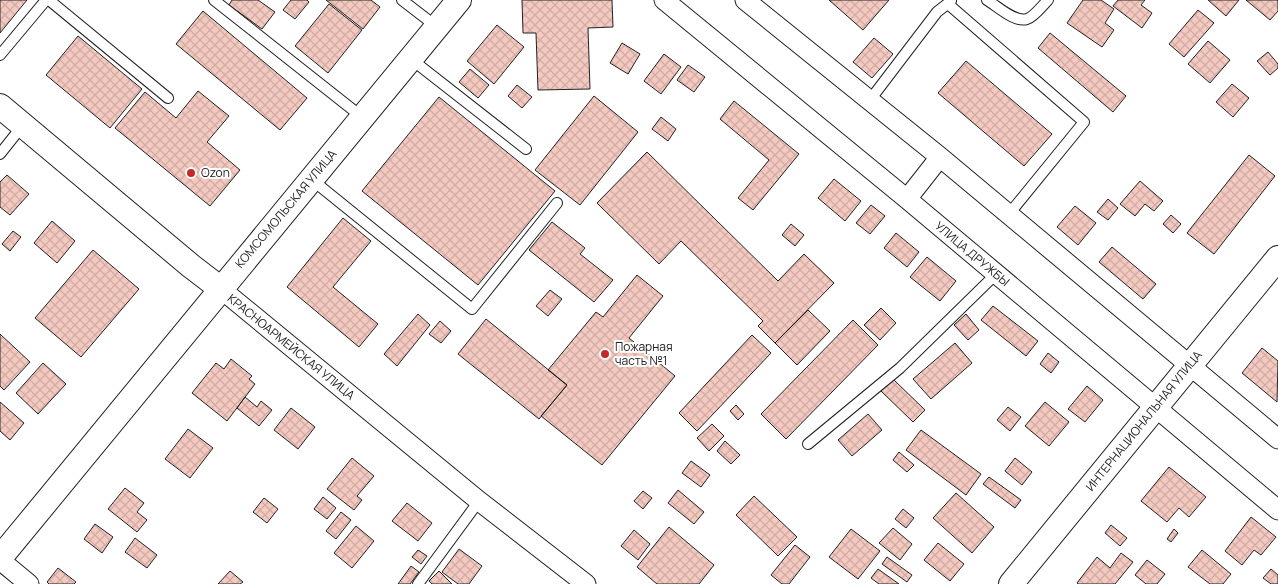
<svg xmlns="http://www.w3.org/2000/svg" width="1278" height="584" font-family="Manrope,sans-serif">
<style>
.building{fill:url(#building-cross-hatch);stroke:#222}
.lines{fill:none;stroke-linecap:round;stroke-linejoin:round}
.service-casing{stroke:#222;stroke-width:12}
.minor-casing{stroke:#222;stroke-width:21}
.tertiary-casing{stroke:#222;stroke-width:26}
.service{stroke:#fff;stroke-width:10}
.minor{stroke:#fff;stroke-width:19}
.tertiary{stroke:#fff;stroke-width:24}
.poi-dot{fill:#c62828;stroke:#fff;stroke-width:2}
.labels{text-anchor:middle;stroke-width:4;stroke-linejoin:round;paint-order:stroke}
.poi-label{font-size:12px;fill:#222;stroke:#fff;text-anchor:start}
.street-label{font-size:12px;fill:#222;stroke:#fff}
</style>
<defs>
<pattern id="building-cross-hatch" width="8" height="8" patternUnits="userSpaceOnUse" patternTransform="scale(1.25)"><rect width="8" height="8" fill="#f3c9c0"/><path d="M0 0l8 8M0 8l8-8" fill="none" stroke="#d0aca5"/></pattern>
</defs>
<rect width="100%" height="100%" fill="#fff"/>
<path class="building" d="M0 0H27L0 33Z
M232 0H258L275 12 262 29 229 5Z
M291 0H307L309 2 295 19 283 10Z
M326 0H371L380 7 363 29Z
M522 0H612L613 27 588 28 590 89 538 90 536 33H523Z
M829 0H889L863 30Z
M1083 0H1101L1114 9 1105 23 1114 30 1102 47 1067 23Z
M1118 0H1145L1141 5 1152 13 1142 28 1113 6Z
M1208 0H1239L1226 16Z
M1246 0H1277L1278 1V11L1270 20Z
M329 4 362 30 328 73 295 46Z
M1198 10 1214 23 1184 57 1169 44Z
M203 11 307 98 280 130 176 44Z
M497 25 524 47 494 84 467 61Z
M1050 33 1126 96 1113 112 1038 48Z
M78 36 142 89 110 128 46 75Z
M874 38 893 54 872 78 853 62Z
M1208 41 1230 60 1210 83 1188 64Z
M622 43 640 54 628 74 610 63Z
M1268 52 1278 64V68L1270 75 1257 61Z
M664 54 681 67 661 94 644 81Z
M966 61 1052 134 1024 166 938 93Z
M688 65 705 77 694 92 677 80Z
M470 69 489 85 478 98 459 82Z
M1232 84 1249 98 1233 117 1216 102Z
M517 85 532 97 522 108 508 96Z
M198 91 229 116 207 142 240 170 210 206 115 128 145 92 176 118Z
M594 96 638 132 580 205 535 170Z
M439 97 555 191 478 285 362 191Z
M734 101 799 154 753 210 738 198 769 160 720 119Z
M661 117 676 129 668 141 652 129Z
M647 152 778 281 804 254 834 283 775 343 758 326 763 321 681 241 659 264 597 203Z
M1249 155 1275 176 1214 254 1187 233Z
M7 175 29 194 10 215 0 207V182Z
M834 179 861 201 845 221 818 198Z
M1140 181 1163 201 1154 211 1145 204 1135 216 1120 204Z
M1108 199 1118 208 1108 220 1097 212Z
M871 205 885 216 870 234 856 223Z
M1075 206 1096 223 1078 245 1057 227Z
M1171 215 1181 224 1173 233 1163 224Z
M343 218 371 241 333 287 378 324 359 347 287 287Z
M52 221 75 241 57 263 34 243Z
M552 222 585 248 580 254 613 280 594 302 529 250Z
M791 224 804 235 795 246 782 235Z
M13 231 21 237 10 251 2 244Z
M896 233 919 252 907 267 884 248Z
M1112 247 1156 284 1143 299 1099 262Z
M93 250 139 289 81 357 35 318Z
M927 257 956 281 940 301 910 277Z
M637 275 663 296 629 338 675 376 602 465 541 416 567 385 548 370 596 312 603 317Z
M550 290 562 299 548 316 536 306Z
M993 306 1038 341 1026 356 981 320Z
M881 308 896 323 880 340 864 325Z
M808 310 830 331 797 365 775 343Z
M418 314 430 325 397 366 384 354Z
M966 314 979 330 968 340 954 325Z
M486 319 567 385 539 419 458 354Z
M853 320 878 345 786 439 761 414Z
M440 321 451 331 441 343 429 334Z
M0 334 30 362 4 390 0 386Z
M752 335 771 353 697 431 679 413Z
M955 343 972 363 931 399 913 379Z
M1262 348 1278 361 1277 402 1242 373Z
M1048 353 1059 362 1051 373 1040 364Z
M231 359 252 376 249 379 255 384 227 421 192 393 216 363 224 369Z
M43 363 66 384 38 414 16 393Z
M893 379 925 410 913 422 881 391Z
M1087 386 1103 400 1085 422 1068 409Z
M245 397 257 407 261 401 272 410 259 426 237 408Z
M0 402 24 423 10 440 0 431Z
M1045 402 1069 422 1049 446 1025 426Z
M736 405 744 414 738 420 730 411Z
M1008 407 1021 417 1010 431 997 420Z
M291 408 315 427 298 449 274 430Z
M868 414 882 430 852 456 838 440Z
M712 424 724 436 709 451 697 438Z
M188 429 213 448 190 478 165 459Z
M921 430 981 474 966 495 906 450Z
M725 441 740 455 731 464 717 451Z
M899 452 914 465 907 472 893 460Z
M352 458 374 476 357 496 362 500 354 510 327 489Z
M1015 458 1032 472 1022 485 1005 471Z
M691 461 710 475 701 487 682 473Z
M1169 467 1206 497 1189 517 1179 508 1167 522 1141 501Z
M989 477 1021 500 1015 508 983 484Z
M125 488 144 503 137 512 147 520 137 532 108 509Z
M678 490 704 512 694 524 668 503Z
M643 491 652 498 643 509 634 501Z
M956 493 994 527 972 553 933 518Z
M754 496 797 537 778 556 736 515Z
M323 497 336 508 327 519 314 509Z
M264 498 278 509 267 523 253 512Z
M407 503 432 523 418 541 392 521Z
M903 509 914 518 906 528 895 519Z
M341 512 351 520 336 539 326 531Z
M1251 517 1276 537 1261 555 1254 550 1242 565 1225 551Z
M95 524 113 537 102 553 84 539Z
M1111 525 1127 538 1120 546 1105 533Z
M356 526 374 541 352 568 334 553Z
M669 527 714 565 699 584H657L637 567Z
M893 528 912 544 900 560 879 543Z
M851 529 880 551 858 579 829 557Z
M1174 529 1178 533 1171 542 1167 539Z
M634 530 650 544 638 560 621 546Z
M135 538 157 555 147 568 125 552Z
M938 543 964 564 950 581 924 560Z
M795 545 810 557 789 584H782L771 575Z
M459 549 482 566 469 584H458L442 572Z
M418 550 427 556 421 564 412 557Z
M1202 550 1231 574 1223 584H1210L1188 567Z
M1121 553 1133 562 1115 584H1078L1077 583 1097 557 1110 568Z
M887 557 912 575 907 582 882 564Z
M1147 560 1165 574 1157 584H1146L1135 575Z
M411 566 419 572 410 584H398Z
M58 568 76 582 74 584H49L47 582Z
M878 569 899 584H879L871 578Z
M1271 569 1278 575V584H1271L1263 578Z
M230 571 243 582 240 584H218Z
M439 571 452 584H432L429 581Z"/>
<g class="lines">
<g class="service-casing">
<path id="service" d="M49 0 168 98
M214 0 362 117
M402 0 437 27
M987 0C997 6 1015 23 1027 19 1034 17 1042 6 1048 0
M948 4 1084 122 1009 214
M0 55 46 0
M411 59 526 149
M870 100 937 12 951 1
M0 154 23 125
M311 179 472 309 557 203
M808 444 900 368 996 274
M418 584 479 501"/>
</g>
<g class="minor-casing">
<path id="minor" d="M664 0 907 199 1278 510
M745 0 940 157 1278 439
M907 199 940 157
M221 289 479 501 586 584
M0 560 29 584"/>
</g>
<g class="tertiary-casing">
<path id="tertiary" d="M0 106 191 266 221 289
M0 558 459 0
M1011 584 1278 258"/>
</g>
<use href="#service" class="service"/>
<use href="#minor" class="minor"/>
<use href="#tertiary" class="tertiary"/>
</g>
<g class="poi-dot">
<circle cx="191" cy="173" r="5"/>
<circle cx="605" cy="354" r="5"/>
</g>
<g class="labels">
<g class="poi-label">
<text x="201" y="177">Ozon</text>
<text x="615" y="351">Пожарная<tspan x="615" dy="14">часть №1</tspan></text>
</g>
<g class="street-label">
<text transform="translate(286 209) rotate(-50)" y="4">КОМСОМОЛЬСКАЯ УЛИЦА</text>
<text transform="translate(972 254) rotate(40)" y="4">УЛИЦА ДРУЖБЫ</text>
<text transform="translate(291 347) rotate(39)" y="4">КРАСНОАРМЕЙСКАЯ УЛИЦА</text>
<text transform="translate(1144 421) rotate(-51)" y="4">ИНТЕРНАЦИОНАЛЬНАЯ УЛИЦА</text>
</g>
</g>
</svg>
